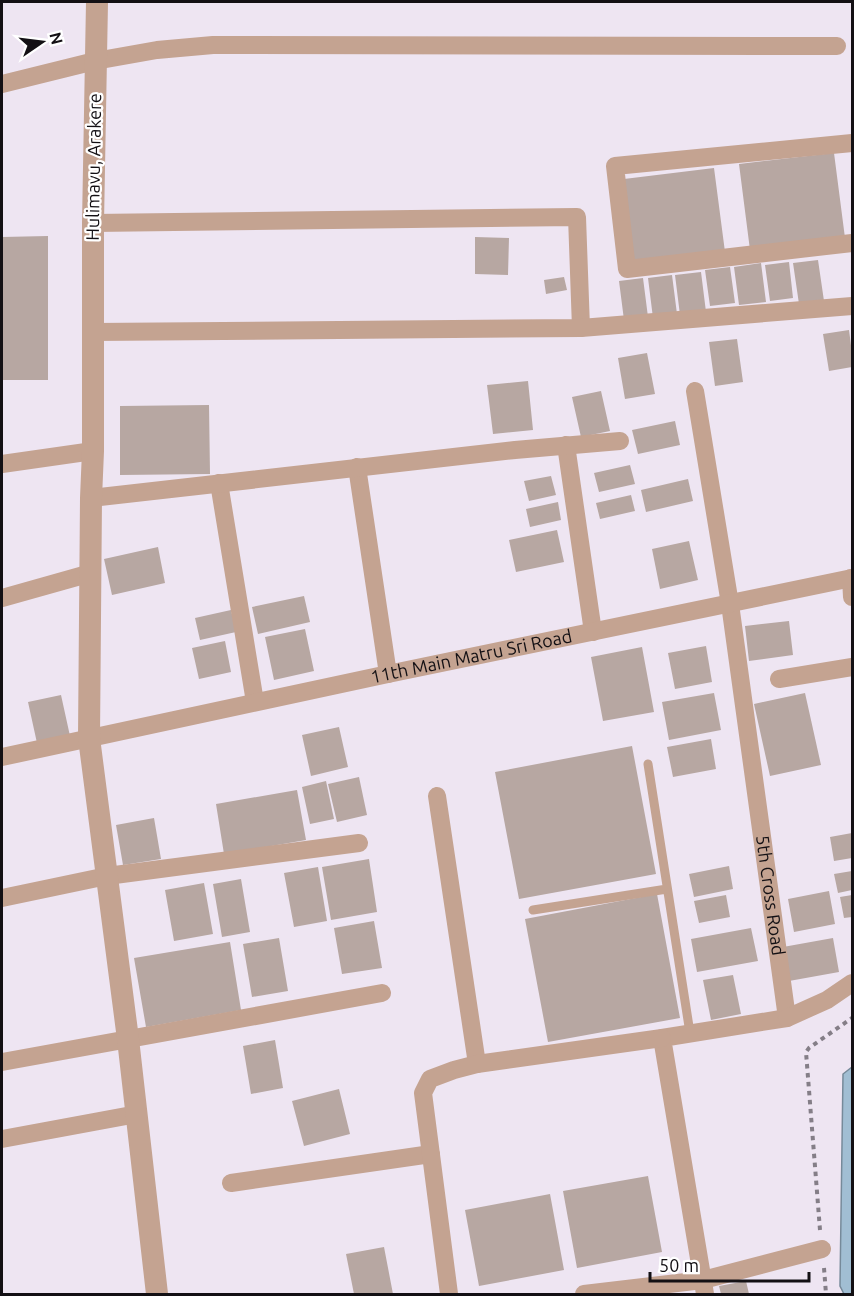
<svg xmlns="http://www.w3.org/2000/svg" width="854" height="1296" font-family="Ubuntu,sans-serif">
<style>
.water{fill:#a1bed3;stroke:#768a9a;stroke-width:1.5}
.building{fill:#b7a7a2}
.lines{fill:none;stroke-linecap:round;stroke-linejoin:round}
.path{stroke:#847e87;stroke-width:4;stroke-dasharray:4.5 4.5;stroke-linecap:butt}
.service{stroke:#c4a391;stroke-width:9}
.minor{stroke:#c4a391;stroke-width:18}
.tertiary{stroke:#c4a391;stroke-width:22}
.labels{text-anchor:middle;stroke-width:4.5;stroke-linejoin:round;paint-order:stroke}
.street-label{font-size:18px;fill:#131014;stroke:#fff}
</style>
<rect width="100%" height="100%" fill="#eee5f2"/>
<path class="water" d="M852 1067V1294H844L840 1286 843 1074Z"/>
<path class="building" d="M834 153 845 238 750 250 739 164Z
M714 168 725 252 634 263 624 179Z
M48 236V380H2V237Z
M475 237 509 238 508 275 475 274Z
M818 260 824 301 799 304 793 263Z
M789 262 793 298 770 301 765 265Z
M761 263 766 302 739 305 734 267Z
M730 267 735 303 710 306 705 270Z
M701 272 706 312 680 315 675 275Z
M672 275 677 314 653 318 648 278Z
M564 277 567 290 546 294 544 280Z
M643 278 648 317 624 320 619 281Z
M849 330 852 353V367L829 371 823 334Z
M737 339 743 382 715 386 709 342Z
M647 353 655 394 625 399 618 358Z
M528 381 533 430 493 434 487 385Z
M601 391 610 431 581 437 572 397Z
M209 405 210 474 120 475V406Z
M675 421 680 445 638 454 632 430Z
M630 465 635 484 599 492 594 473Z
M551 476 556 495 529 501 524 481Z
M688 479 693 501 646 512 641 490Z
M631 495 635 511 600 519 596 503Z
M558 502 561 520 530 527 526 509Z
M557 530 564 562 516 572 509 540Z
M689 541 698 580 660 589 652 549Z
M158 547 165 583 112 595 104 559Z
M304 596 310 622 258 634 252 607Z
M231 610 236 632 200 640 195 618Z
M789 621 793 655 749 661 745 626Z
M305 629 314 671 274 680 265 637Z
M225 641 231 672 199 679 192 648Z
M706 646 712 682 675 689 668 653Z
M642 647 654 712 603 721 591 657Z
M714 693 721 730 669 740 662 702Z
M805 693 821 765 770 776 754 704Z
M61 695 70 736 37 743 28 702Z
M339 727 348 767 311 776 302 735Z
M711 739 716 769 673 777 667 747Z
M632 746 656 874 519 899 495 772Z
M359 777 367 815 337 822 328 784Z
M326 781 334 819 310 824 302 787Z
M297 790 306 840 224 854 216 804Z
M154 818 161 859 123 865 116 825Z
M852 833V858L834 861 830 837Z
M369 859 377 912 331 920 322 867Z
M729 866 733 889 694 897 689 874Z
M318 867 327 921 294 927 284 873Z
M852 871V890L838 893 834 874Z
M241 879 250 932 222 937 213 884Z
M204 883 213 934 174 941 165 890Z
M829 891 835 924 794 932 788 899Z
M657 894 680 1018 548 1042 525 919Z
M726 895 730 917 699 923 694 901Z
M852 895V917L844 918 840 897Z
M374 921 382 968 342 974 334 928Z
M751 928 758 961 697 972 691 939Z
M279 938 288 991 252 997 243 944Z
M833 938 839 972 789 981 783 947Z
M230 942 241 1010 146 1027 134 958Z
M733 975 741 1014 711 1020 703 980Z
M275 1040 283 1088 251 1094 243 1046Z
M339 1089 350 1134 304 1146 292 1101Z
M648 1176 662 1252 577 1268 563 1191Z
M550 1194 564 1270 479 1286 465 1210Z
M384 1247 393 1294H354L346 1254Z
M746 1281 749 1294H721L719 1286Z"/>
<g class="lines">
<path class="path" d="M820 1230 806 1052 809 1048 852 1018
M824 1268 826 1294"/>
<path class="service" d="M648 764 690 1033
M533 910 667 889"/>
<g class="minor">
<path d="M2 84 95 61 157 50 213 45 837 46"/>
<path d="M852 143 615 166 627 269 852 243"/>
<path d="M93 223 577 217 581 328"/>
<path d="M93 332 581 328 852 306"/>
<path id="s1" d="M695 391 730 604 787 1018 662 1038 705 1294"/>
<path d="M566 445 593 632"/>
<path d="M2 464 93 451"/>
<path d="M357 467 388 674"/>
<path d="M219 483 255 702"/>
<path d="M91 498 515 450 620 441"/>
<path d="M851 578 852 597"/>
<path d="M2 598 91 573"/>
<path d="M779 679 852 667"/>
<path id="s2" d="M2 757 388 674 852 578"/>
<path d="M437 796 477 1064"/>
<path d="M2 898 107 876 359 843"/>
<path d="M787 1018 827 1000 852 983"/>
<path d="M2 1062 382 993"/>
<path d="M2 1139 137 1114"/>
<path d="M231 1183 431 1154"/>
<path d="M449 1294 423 1093 430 1079 454 1070 477 1064 662 1038"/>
<path d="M584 1294 703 1280 822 1249"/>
</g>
<path class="tertiary" d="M97 2 93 223V451L91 498 89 738 128 1039 157 1294"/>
</g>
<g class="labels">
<g class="street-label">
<text transform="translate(94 167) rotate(-89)" y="6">Hulimavu, Arakere</text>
<text dy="6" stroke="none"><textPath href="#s2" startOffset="480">11th Main Matru Sri Road</textPath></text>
<text dy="6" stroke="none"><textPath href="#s1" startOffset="510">5th Cross Road</textPath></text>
</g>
</g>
<rect width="854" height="1296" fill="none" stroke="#131014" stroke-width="6"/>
<g transform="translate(42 42) rotate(76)" stroke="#ffffff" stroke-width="4.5" paint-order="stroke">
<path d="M0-4.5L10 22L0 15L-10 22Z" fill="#131014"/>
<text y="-9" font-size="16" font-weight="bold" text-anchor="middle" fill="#131014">N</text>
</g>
<path d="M650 1272v9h159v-9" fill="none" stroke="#131014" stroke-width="3"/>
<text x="659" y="1272" font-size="18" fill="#131014" stroke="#ffffff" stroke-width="4.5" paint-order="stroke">50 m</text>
</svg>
